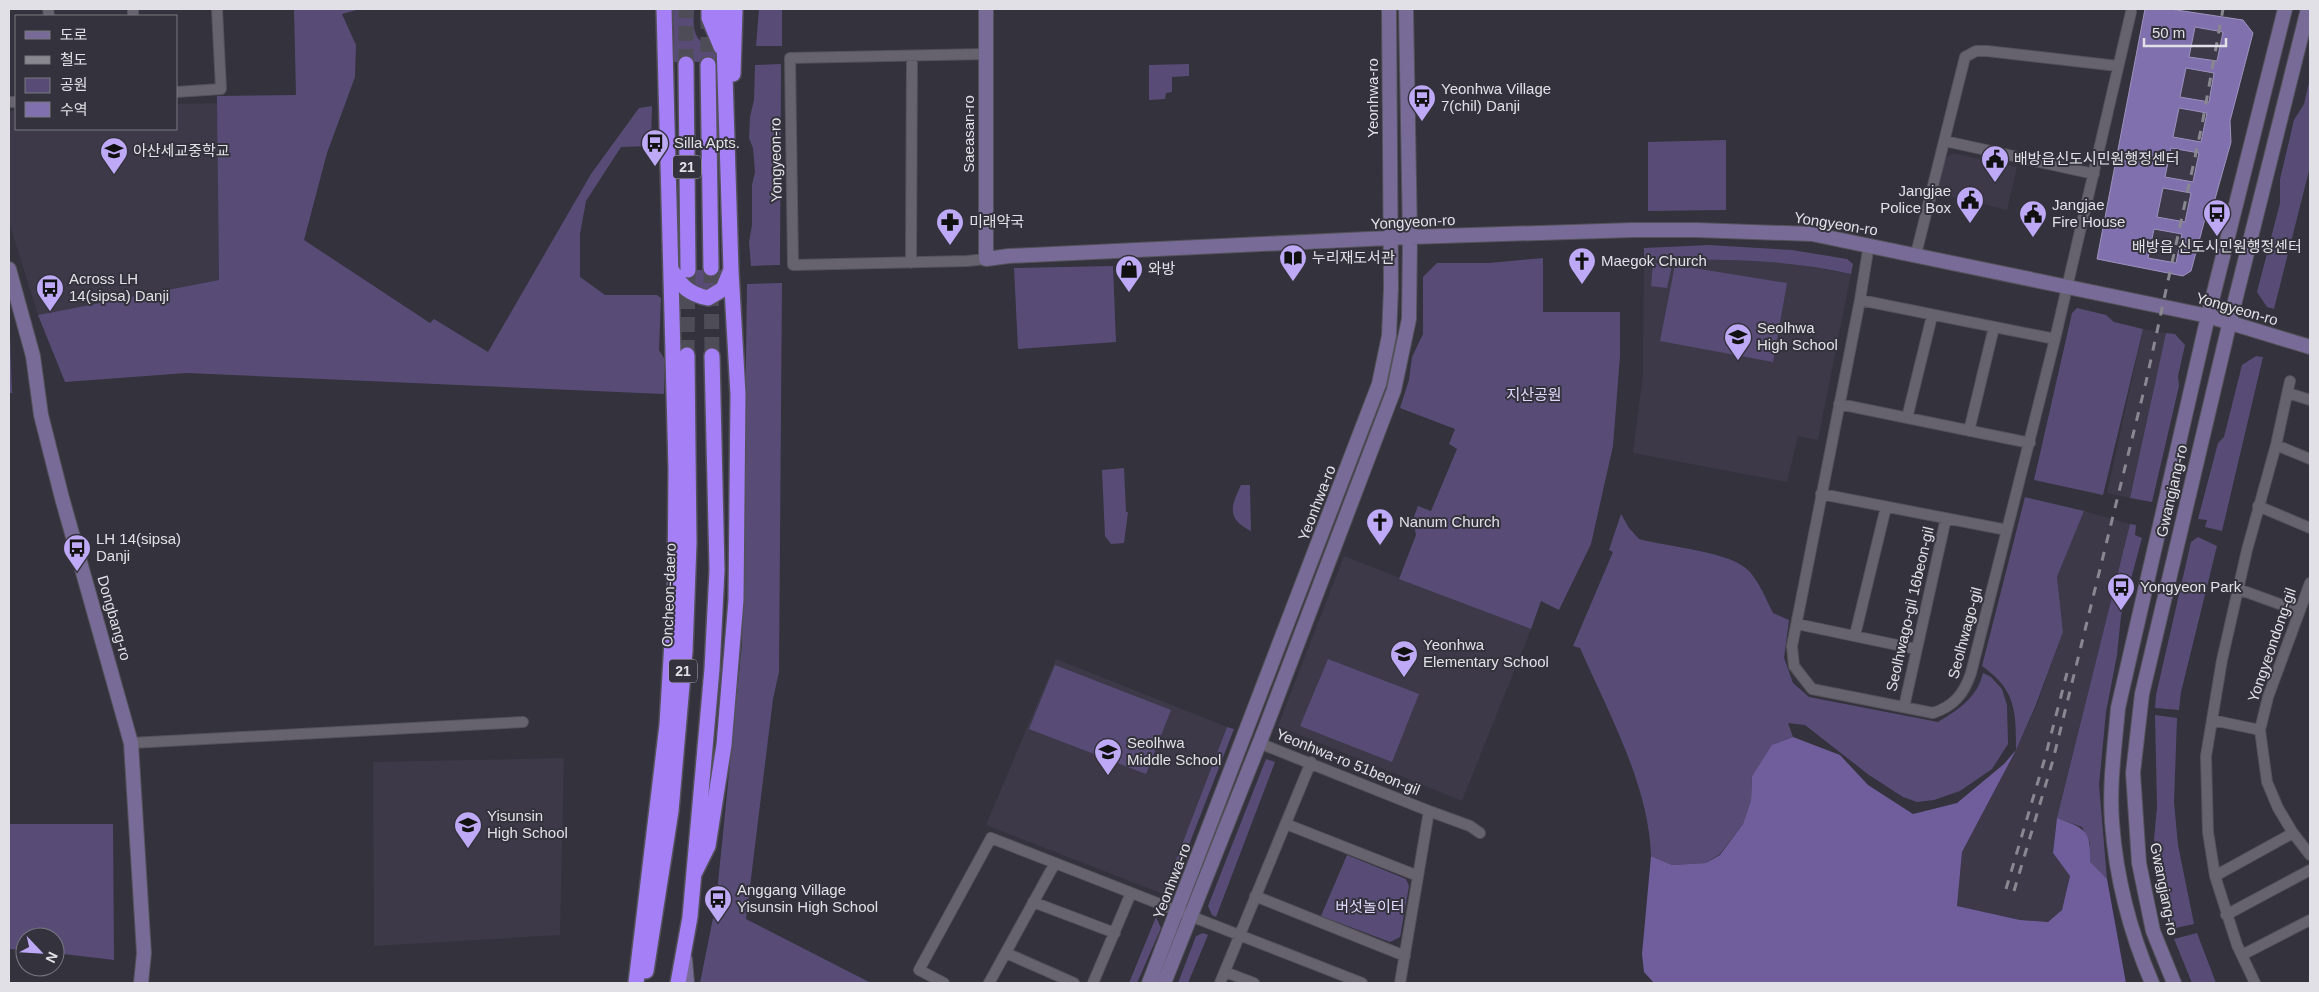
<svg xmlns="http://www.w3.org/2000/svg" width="2319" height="992" font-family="Helvetica,'Noto Sans KR',sans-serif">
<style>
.built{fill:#3d3949}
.green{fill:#584c76}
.forest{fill:#6f5e9b}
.water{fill:#8170ae;stroke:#9e92bf;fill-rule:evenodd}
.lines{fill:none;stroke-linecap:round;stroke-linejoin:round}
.highway-tunnel{stroke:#4e4c56;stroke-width:15;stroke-dasharray:15 8;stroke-linecap:butt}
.street-casing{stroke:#53515a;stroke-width:12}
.secondary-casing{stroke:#53515a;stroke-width:16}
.highway-casing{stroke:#53515a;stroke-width:18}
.street{stroke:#66636e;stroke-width:10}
.secondary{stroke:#796b97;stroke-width:14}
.highway{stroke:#a47ff6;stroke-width:15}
.rail{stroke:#898890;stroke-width:3;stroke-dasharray:9 9;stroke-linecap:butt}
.labels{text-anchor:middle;stroke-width:4;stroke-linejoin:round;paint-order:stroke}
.shield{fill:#34323c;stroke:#adacb3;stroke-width:1}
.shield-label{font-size:14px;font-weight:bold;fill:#e1e0e6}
.poi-label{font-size:15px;fill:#e1e0e6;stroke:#34323c;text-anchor:start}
.street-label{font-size:15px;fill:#e1e0e6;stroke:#34323c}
.park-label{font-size:15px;fill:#e1d9fd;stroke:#34323c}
</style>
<rect width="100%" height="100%" fill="#34323c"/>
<path class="built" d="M2194 27 2223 32 2217 62 2189 57Z
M2186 68 2215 73 2209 103 2180 98Z
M218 103 219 280 38 315 9 222V111L16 110V129H176V104Z
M2179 108 2207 113 2201 142 2173 137Z
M2170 148 2199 153 2193 182 2165 178Z
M1953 153 2017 167 2007 210 1937 193 1945 158Z
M2162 188 2191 193 2185 222 2157 217Z
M2154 229 2182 234 2176 264 2148 259Z
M1691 258 1783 262 1851 274 1818 440 1798 436 1787 482 1633 453 1643 374 1644 260Z
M2143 329 2166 333 2130 498 2107 493Z
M2084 511 2130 524 2057 818 2053 853 2070 875 2062 910 2047 922 2020 920 1957 906 1962 852 2016 750 2036 707 2063 632 2057 577Z
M1344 556 1531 629 1462 801 1278 726Z
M1056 659 1227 727 1163 894 986 825Z
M564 758 560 935 374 946 373 762Z"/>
<path class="green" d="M294 9H360L342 14 356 45 355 77 327 153 304 240 430 323 434 319 488 352 591 174 639 108 652 106 651 146 621 147 586 201 580 234V277L605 295H657L661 298 659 350 665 360 664 394 187 373 65 382 38 315 219 280 217 96 296 95Z
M673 9H694C690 54 712 36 720 62H674Z
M759 9H782V46H756Z
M781 64 780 265 751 266 749 242 752 225V185L755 172 753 148 749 138 750 117 754 100 755 65Z
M1189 64V76L1172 77V92L1166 93 1165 99 1149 100V65Z
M2310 78V167L2274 309 2267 307 2257 292 2280 203V179L2294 120 2304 104Z
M1726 140V210L1648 211V142Z
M1709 245 1792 250 1847 259 1853 264 1851 274C1780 258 1716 259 1644 260V248Z
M1543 258V312H1620V356L1613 446 1591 544 1559 610 1541 601 1531 629 1399 579 1416 535 1413 519 1418 506 1431 511 1457 449 1449 444 1455 429 1400 408 1409 380 1412 357 1423 334V277L1437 263H1489Z
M1653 263 1672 265 1667 288 1651 286Z
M1675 265 1787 283 1773 362 1660 341Z
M1113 266 1116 342 1018 349 1014 268Z
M686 270H728L727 277 707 291C695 286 688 284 686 270Z
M782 283 779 672 773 699 746 919 871 983H700L716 903 742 644 747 284Z
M9 305 12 393H9Z
M2077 308 2106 315 2114 322 2143 329 2103 495 2034 480 2072 313Z
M2166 333 2175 334 2185 345 2178 376 2179 386 2152 502 2130 498Z
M2256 356 2263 357 2222 531 2205 527 2207 520 2198 519 2218 443 2224 437 2242 365Z
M1124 468 1126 512H1128L1124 543 1111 544 1105 536 1102 470Z
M1241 485H1250L1251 531C1226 519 1231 506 1241 485Z
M2025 497 2084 511 2057 577 2063 632 2035 707 2016 750C2016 711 2016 690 1982 666Z
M1621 514 1629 528 1639 539C1667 547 1732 551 1750 572 1760 584 1766 599 1773 613L1789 620 1784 658 1793 683 1809 697 1938 722C1959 709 1977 698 1983 673L1991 677 2002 689 2007 705 2008 744 1992 769 1960 791 1934 800 1917 802 1903 797 1869 775 1805 725 1788 723 1793 737 1773 745 1752 776 1751 800 1743 824 1720 854 1706 863 1672 865 1651 856C1649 785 1608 712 1580 648L1573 646 1613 552 1609 550Z
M2130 524 2136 525 2135 535 2142 538 2121 616 2117 655 2106 712 2099 785 2107 879 2089 862 2090 843 2082 827 2057 818Z
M2198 537 2217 546 2181 692 2179 710 2155 708 2156 695 2191 542Z
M1328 659 1419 694 1392 762 1300 726Z
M1055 665 1171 710 1146 774 1029 729Z
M2155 715 2177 718 2174 802 2178 845 2194 924 2171 929 2159 881 2154 839 2157 807Z
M1227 727 1234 729 1173 886 1163 894Z
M1266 759 1275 762 1216 917 1212 915 1208 906Z
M9 824H113L114 960 55 953V937H25V950L9 949Z
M1347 855 1406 879 1409 886 1400 937 1390 942 1321 916Z
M1156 917 1161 928 1137 983H1129Z
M1203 933 1208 935 1188 983H1178L1196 936Z
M2197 933 2216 983H2192L2174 939Z"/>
<path class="forest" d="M1793 737 1840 755 1868 785 1913 814 1957 803 2004 764 2016 750 1962 852 1957 906 2020 920 2048 922 2062 910 2070 876 2053 853 2057 818C2086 829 2091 830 2090 862L2107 879 2126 983H1654L1644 972 1642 954 1651 856 1672 865 1706 863 1720 855 1743 824 1751 800 1752 776 1772 745Z"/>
<path class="water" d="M2145 9H2170L2243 20 2253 33 2230 121 2231 142 2215 199 2209 204 2191 271 2183 276 2097 259ZM2195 27 2223 32 2217 61 2189 57ZM2186 68 2214 73 2209 102 2180 97ZM2179 108 2207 113 2201 142 2173 137ZM2171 148 2199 153 2193 182 2165 177ZM2163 188 2191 193 2185 222 2157 217ZM2154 229 2182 234 2176 263 2148 258Z"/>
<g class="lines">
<path class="highway-tunnel" d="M708 14V65
M686 64V9
M711 268 712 356
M687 355 688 270"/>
<g class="street-casing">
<path id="street" d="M48 9 49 16
M133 9V16
M176 92 221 89 217 9
M9 102H16
M1945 141 2094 174
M1869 244 1860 300 1792 646 1794 666 1812 689 1933 713C1954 706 1964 694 1971 673L2055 339 2131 12
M1916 254 1965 57 1976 51H1987L2118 66
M986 259 967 261 793 265 790 58 986 54
M911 263 912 56
M1860 300 2055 339
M2288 393 2310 400
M1839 404 2030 443
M1907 418 1932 316
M1969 431 1994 327
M2276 445 2310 459
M1821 494 2007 530
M2258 506 2310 528
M2310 583 2268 697 2260 730 2267 782 2278 808 2293 833 2310 855
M2238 589 2299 611
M1797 624 1916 649
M1855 635 1886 507
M1904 707 1946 518
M2212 720 2260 730
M131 743 523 722
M1259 743 1429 811 1400 983
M1429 811 1470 826 1480 833
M1286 824 1418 876
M2215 876 2293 833
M1255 896 1405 956
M1033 902 1115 933
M2226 915 2310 870
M1006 953 1074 983
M2242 955 2310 920
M1225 972 1254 983
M944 983 919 970 991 838 1055 863
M989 983 1055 863 1362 983
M1093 983 1131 893
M1220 983 1311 762
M2255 983 2237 945 2215 876 2208 832 2206 756 2222 660 2247 550 2276 445 2290 381"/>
</g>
<g class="secondary-casing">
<path id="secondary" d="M986 9V259L1009 256 1410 237 1633 230H1696L1812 234 2208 316 2310 347
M9 269 33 356 41 415 62 498 131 743 144 953 141 983
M685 959 687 983
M1149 983 1379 384 1389 336 1391 288 1389 9
M1164 983 1265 729 1394 390 1409 319 1410 237 1406 9
M2152 983C2130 932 2116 877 2112 822 2109 784 2115 745 2118 708L2208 316 2285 9
M2174 983 2153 931 2139 863 2133 773 2142 694 2230 321 2308 9"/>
</g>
<g class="highway-casing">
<path id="highway" d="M709 9V18L721 47
M686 64 688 270
M708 65 711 268
M733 74 735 9
M672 271C682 287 689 294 708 298L723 289 730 272
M694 874 708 846 724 745 736 600 738 394 731 271 723 9
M646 971 671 811 685 651 689 543 687 355
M636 983 667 725 675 591 676 469 664 9
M678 983 690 917 712 669 717 570 712 356"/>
</g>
<use href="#street" class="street"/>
<use href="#secondary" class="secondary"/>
<use href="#highway" class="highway"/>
<path class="rail" d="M2006 889 2045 758 2067 673
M2014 891 2053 760 2146 382 2202 125 2223 9"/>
</g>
<defs>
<g id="bus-pin" transform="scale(1.4375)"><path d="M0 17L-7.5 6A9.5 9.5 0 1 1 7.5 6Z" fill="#bda9f5" stroke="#34323c"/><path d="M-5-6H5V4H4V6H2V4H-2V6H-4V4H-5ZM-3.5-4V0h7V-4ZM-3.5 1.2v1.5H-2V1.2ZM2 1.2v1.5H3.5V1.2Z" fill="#111"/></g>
<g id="school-pin" transform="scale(1.4375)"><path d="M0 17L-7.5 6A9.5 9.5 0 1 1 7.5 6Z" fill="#bda9f5" stroke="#34323c"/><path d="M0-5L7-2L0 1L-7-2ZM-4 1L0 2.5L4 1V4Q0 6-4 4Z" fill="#111"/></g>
<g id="civic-pin" transform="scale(1.4375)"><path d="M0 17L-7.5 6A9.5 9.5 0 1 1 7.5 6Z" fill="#bda9f5" stroke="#34323c"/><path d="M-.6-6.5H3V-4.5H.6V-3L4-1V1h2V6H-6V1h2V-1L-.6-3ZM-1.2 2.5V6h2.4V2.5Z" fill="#111"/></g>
<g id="pharmacy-pin" transform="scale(1.4375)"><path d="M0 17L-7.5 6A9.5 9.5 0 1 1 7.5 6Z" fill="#bda9f5" stroke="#34323c"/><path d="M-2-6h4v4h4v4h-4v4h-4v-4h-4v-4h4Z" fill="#111"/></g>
<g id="library-pin" transform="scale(1.4375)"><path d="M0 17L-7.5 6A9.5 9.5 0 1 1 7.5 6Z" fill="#bda9f5" stroke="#34323c"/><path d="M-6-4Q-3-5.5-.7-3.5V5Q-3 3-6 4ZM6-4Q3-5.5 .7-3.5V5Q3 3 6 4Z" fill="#111"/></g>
<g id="church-pin" transform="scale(1.4375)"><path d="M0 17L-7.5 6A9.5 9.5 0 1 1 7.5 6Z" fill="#bda9f5" stroke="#34323c"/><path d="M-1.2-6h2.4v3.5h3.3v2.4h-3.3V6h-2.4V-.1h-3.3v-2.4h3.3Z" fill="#111"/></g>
<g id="shop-pin" transform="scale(1.4375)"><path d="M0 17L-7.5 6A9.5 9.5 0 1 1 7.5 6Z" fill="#bda9f5" stroke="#34323c"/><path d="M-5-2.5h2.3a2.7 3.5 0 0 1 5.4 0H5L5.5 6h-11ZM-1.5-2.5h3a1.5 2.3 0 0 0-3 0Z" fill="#111"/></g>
</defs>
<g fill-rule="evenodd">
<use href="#bus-pin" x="1422" y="98"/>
<use href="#bus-pin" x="655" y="143"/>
<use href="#school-pin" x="114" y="151"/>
<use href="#civic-pin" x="1995" y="159"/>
<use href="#civic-pin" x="1970" y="200"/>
<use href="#bus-pin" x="2217" y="213"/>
<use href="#civic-pin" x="2033" y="214"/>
<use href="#pharmacy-pin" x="950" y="222"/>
<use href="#library-pin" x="1293" y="258"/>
<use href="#church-pin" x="1582" y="261"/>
<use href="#shop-pin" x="1129" y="269"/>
<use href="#bus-pin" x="50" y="288"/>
<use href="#school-pin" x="1738" y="337"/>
<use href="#church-pin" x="1380" y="522"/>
<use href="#bus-pin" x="77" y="548"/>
<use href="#bus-pin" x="2121" y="587"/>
<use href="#school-pin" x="1404" y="654"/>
<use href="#school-pin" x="1108" y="752"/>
<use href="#school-pin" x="468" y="825"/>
<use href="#bus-pin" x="718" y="899"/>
</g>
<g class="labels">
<g class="shield">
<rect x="673" y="155.5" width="28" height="23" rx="4"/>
<rect x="669" y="659.5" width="28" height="23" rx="4"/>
</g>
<g class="shield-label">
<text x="687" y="172">21</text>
<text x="683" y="676">21</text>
</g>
<g class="poi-label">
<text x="1441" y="94">Yeonhwa Village<tspan x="1441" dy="17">7(chil) Danji</tspan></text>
<text x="674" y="148">Silla Apts.</text>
<text x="133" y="156">아산세교중학교</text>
<text x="2014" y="164">배방읍신도시민원행정센터</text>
<text x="1951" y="196" text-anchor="end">Jangjae<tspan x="1951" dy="17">Police Box</tspan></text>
<text x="2052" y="210">Jangjae<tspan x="2052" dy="17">Fire House</tspan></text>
<text x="969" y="227">미래약국</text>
<text x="2217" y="252" text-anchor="middle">배방읍 신도시민원행정센터</text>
<text x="1312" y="263">누리재도서관</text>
<text x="1601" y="266">Maegok Church</text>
<text x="1148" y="274">와방</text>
<text x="69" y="284">Across LH<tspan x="69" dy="17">14(sipsa) Danji</tspan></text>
<text x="1757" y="333">Seolhwa<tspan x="1757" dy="17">High School</tspan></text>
<text x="1399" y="527">Nanum Church</text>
<text x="96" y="544">LH 14(sipsa)<tspan x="96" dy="17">Danji</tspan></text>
<text x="2140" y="592">Yongyeon Park</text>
<text x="1423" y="650">Yeonhwa<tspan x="1423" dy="17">Elementary School</tspan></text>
<text x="1127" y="748">Seolhwa<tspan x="1127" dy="17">Middle School</tspan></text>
<text x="487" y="821">Yisunsin<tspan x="487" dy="17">High School</tspan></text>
<text x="737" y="895">Anggang Village<tspan x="737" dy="17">Yisunsin High School</tspan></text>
</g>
<g class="street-label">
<text transform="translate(1373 98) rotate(-90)" y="5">Yeonhwa-ro</text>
<text transform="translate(969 134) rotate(-90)" y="5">Saeasan-ro</text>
<text transform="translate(776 160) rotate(-91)" y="5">Yongyeon-ro</text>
<text transform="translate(1413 222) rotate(-3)" y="5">Yongyeon-ro</text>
<text transform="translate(1836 224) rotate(9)" y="5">Yongyeon-ro</text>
<text transform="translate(2237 309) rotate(16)" y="5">Yongyeon-ro</text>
<text transform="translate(2172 491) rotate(-77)" y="5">Gwangjang-ro</text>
<text transform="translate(1317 503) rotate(-69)" y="5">Yeonhwa-ro</text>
<text transform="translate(669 595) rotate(-88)" y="5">Oncheon-daero</text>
<text transform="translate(1910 609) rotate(-77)" y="5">Seolhwago-gil 16beon-gil</text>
<text transform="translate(114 618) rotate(74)" y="5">Dongbang-ro</text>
<text transform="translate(1965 633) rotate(-75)" y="5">Seolhwago-gil</text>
<text transform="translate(2272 645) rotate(-71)" y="5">Yongyeondong-gil</text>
<text transform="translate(1348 762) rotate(22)" y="5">Yeonhwa-ro 51beon-gil</text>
<text transform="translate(1172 881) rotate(-69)" y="5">Yeonhwa-ro</text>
<text transform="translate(2164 889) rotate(79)" y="5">Gwangjang-ro</text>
</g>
<g class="park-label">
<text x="1534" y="400">지산공원</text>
<text x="1370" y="912">버섯놀이터</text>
</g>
</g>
<rect width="2319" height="992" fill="none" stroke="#e1e0e6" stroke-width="20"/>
<rect x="15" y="15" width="162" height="115" fill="#34323c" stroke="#797880"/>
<rect x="25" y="31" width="25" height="8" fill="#796b97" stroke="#797880"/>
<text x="60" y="40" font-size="15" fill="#e1e0e6">도로</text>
<rect x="25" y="56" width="25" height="8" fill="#898890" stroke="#797880"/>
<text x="60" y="65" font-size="15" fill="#e1e0e6">철도</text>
<rect x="25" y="78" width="25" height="15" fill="#584c76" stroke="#797880"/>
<text x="60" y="90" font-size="15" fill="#e1e0e6">공원</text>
<rect x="25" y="102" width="25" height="15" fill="#8170ae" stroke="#797880"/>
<text x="60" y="115" font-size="15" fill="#e1e0e6">수역</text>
<g transform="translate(40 952) rotate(115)"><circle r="24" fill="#34323c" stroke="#797880"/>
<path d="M0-4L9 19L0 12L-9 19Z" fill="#bda9f5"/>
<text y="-8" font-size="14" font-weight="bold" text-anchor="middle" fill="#e1e0e6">N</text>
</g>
<path d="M2144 38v8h82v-8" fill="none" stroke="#e1e0e6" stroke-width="2.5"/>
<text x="2152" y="38" font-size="15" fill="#e1e0e6" stroke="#34323c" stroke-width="4" paint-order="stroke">50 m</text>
</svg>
